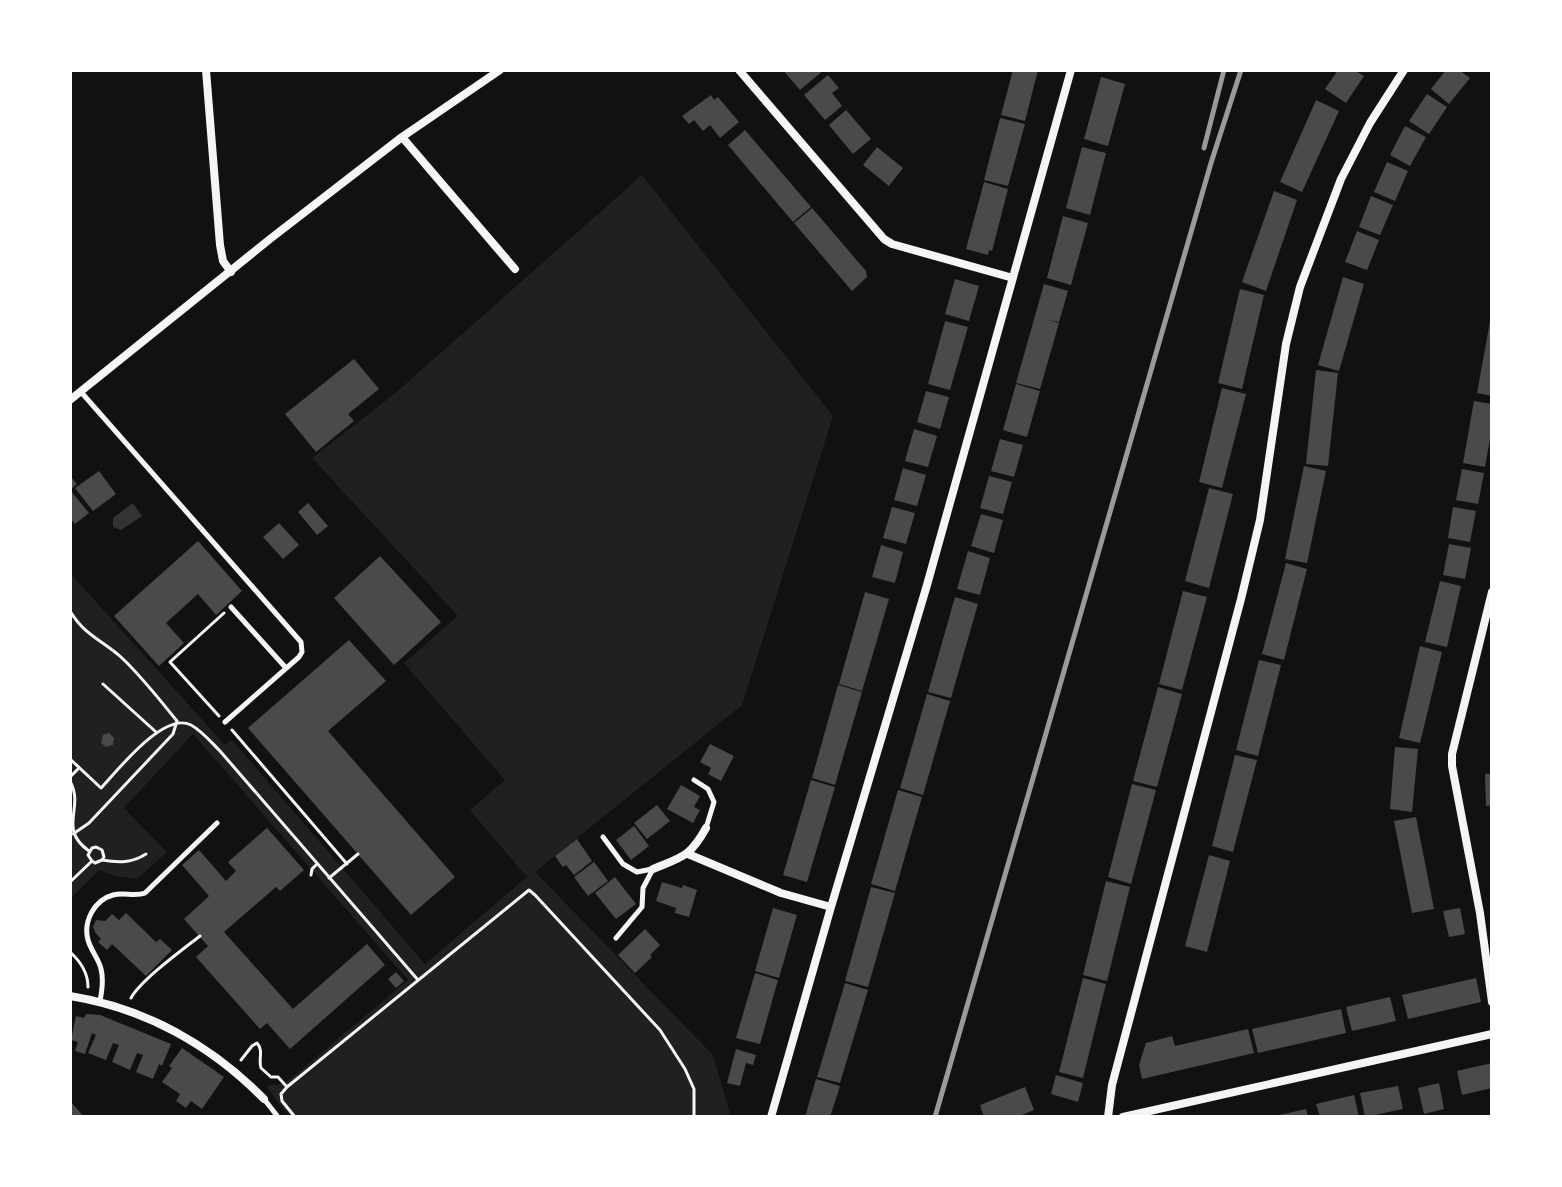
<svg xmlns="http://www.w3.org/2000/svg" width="1562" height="1187" font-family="'Nunito Sans',sans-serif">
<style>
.green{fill:#202020}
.water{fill:#333}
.building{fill:#4a4a4a}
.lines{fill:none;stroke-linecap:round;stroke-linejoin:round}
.path{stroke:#f5f5f5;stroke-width:3}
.service{stroke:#f5f5f5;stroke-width:5}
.minor{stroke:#f5f5f5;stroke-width:8}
.rail{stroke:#9a9a9a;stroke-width:5}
</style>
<rect width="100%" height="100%" fill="#111"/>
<path class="green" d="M642 175 833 416 742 705 535 872 713 1055 731 1117H290L267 1088 270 1085 284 1084 408 980 193 734 124 808 167 852 137 879 116 876 99 870 70 899V573L225 745 232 740 425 964 529 875 526 876 470 810 505 780 404 663 458 616 312 458 393 395Z"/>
<path class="water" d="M133 503 142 516 121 530 113 527V518Z"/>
<path class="building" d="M783 70H824L800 90Z
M1013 70H1038L1025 121 1001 115Z
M1338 70H1354L1364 76 1346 103 1325 89Z
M1446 70H1459L1470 78 1449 104 1431 89Z
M828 75 839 88 832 93 842 106 825 120 804 95Z
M1101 77 1125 84 1108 146 1084 139Z
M1427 94 1447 107 1429 134 1409 121Z
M711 95 714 100 718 97 739 122 720 138 710 125 703 131 694 120 689 124 682 116Z
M1316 100 1339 111 1302 192 1280 182Z
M846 110 871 139 853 154 829 125Z
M1000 118 1025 124 1008 186 984 180Z
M1405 126 1426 137 1410 166 1390 155Z
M745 130 811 207 793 222 728 145Z
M877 147 903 168 889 186 863 165Z
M1082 147 1106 153 1090 215 1066 208Z
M1387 162 1408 171 1395 201 1374 192Z
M984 182 1008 189 992 251 989 250 988 255 966 249Z
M1274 191 1297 200 1266 291 1242 282Z
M1371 196 1393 205 1380 235 1359 227Z
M812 208 866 271 867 277 852 291 794 223Z
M1063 216 1088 223 1071 285 1047 278Z
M1357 231 1379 240 1367 270 1345 262Z
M1343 277 1364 284 1339 371 1318 365Z
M955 279 979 286 969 321 945 314Z
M1044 284 1068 291 1059 322 1049 320 1059 323 1040 389 1016 383Z
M1240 289 1264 295 1242 389 1218 383Z
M1491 316H1492V396L1477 393Z
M945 321 968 327 950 390 928 384Z
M354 359 379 389 348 414 354 421 316 452 285 414Z
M1316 370 1338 373 1328 466 1306 464Z
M1016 384 1040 391 1027 437 1003 430Z
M1222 388 1246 394 1222 488 1199 482Z
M926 391 949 397 940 429 917 422Z
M1474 401 1492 404V428L1485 467 1463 463Z
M914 429 937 436 928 467 905 461Z
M1000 439 1023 445 1014 477 991 471Z
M1304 466 1326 471 1307 563 1285 559Z
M903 468 926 475 917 506 894 500Z
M1462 469 1484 473 1478 504 1456 500Z
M99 471 116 494 93 511 75 488Z
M70 476 77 484 70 490 89 513 75 524 70 518Z
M989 476 1012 482 1003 514 980 508Z
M1209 488 1233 494 1209 588 1185 581Z
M308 503 328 526 317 535 298 512Z
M892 507 915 513 906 544 883 538Z
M1453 507 1476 511 1470 542 1448 538Z
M981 514 1003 520 994 553 971 546Z
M279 523 299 545 283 559 263 537Z
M198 541 242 591 216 615 198 594 166 623 184 643 159 666 114 616Z
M1449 544 1471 548 1465 579 1443 575Z
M881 545 903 552 895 583 872 577Z
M968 551 990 558 980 595 957 589Z
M380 556 441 622 394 665 334 598Z
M1286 563 1307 569 1284 660 1262 654Z
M1440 581 1461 586 1447 647 1425 642Z
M1183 591 1207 597 1182 690 1159 684Z
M865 592 889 599 862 691 839 684Z
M955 597 978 604 951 698 928 692Z
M349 640 386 681 328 731 455 877 411 915 248 728Z
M1420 646 1442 652 1420 743 1399 738Z
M1259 660 1281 665 1258 756 1236 750Z
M838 685 862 692 835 785 812 778Z
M1158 687 1182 694 1157 787 1133 781Z
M927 694 950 701 923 795 900 788Z
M109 733 114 738 113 745 106 747 101 743 103 735Z
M710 744 734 756 721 781 708 774 711 768 700 762Z
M1395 747 1418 749 1412 812 1390 809Z
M1235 755 1257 760 1233 852 1212 846Z
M1485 774H1492V805L1486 806Z
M811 780 835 787 807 882 783 875Z
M1132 784 1156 790 1131 884 1108 877Z
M681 785 700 796 694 807 700 810 693 823 667 809Z
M898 790 922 797 895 891 871 884Z
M657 805 670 821 647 839 634 823Z
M1416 817 1434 909 1412 913 1394 821Z
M634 826 649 846 631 860 616 840Z
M267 828 304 870 280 891 276 887 224 932 293 1009 367 944 385 965 290 1049 267 1023 260 1029 196 957 208 946 184 919 209 896 182 865 199 850 226 881 236 871 228 862Z
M577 839 592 861 574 875 566 865 563 867 555 856Z
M1209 855 1230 861 1207 952 1185 946Z
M594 862 608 881 588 896 574 877Z
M615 877 636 904 616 919 595 893Z
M1106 881 1130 887 1107 981 1083 975Z
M662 882 682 888 683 885 697 890 689 917 675 913 676 908 656 901Z
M871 887 895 893 868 987 845 981Z
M773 908 797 915 779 978 755 971Z
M1460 908 1465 934 1449 937 1443 911Z
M126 913 156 942 160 939 172 950 146 976 112 944 107 950 98 942 101 939 95 932 93 927 96 920 105 921 112 914 119 920Z
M645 929 660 945 650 955 652 957 635 973 618 955Z
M396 972 404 981 396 988 388 979Z
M755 973 778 980 760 1044 736 1038Z
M1083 978 1106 984 1083 1078 1059 1072Z
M1476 978 1481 1002 1408 1019 1402 995Z
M845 983 868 990 840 1083 817 1077Z
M1390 997 1396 1021 1352 1031 1346 1007Z
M1341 1009 1346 1033 1258 1053 1252 1029Z
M86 1014 100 1015 171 1044 162 1066 159 1064 153 1079 136 1072 143 1055 137 1053 130 1070 112 1062 119 1045 113 1043 106 1060 88 1053 96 1035 92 1033 85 1054 75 1051 78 1042 71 1040 76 1016 84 1018Z
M1248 1029 1254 1053 1142 1079 1139 1065 1146 1043 1172 1036 1175 1046Z
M182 1048 224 1077 202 1109 191 1101 186 1108 176 1101 180 1094 162 1082 172 1068 169 1066Z
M736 1049 756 1055 753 1065 746 1063 740 1086 727 1083Z
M1492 1063V1088L1462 1095 1457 1071Z
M1056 1075 1083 1083 1078 1102 1051 1094Z
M816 1079 840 1086 830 1117H805Z
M1439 1083 1444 1109 1424 1114 1418 1088Z
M1398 1086 1403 1109 1365 1117 1360 1093Z
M1025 1087 1034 1110 1017 1117H984L980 1105Z
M1354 1095 1359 1117H1320L1316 1104Z
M70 1101 78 1110 84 1117H70Z
M1306 1109 1308 1117H1275V1116Z"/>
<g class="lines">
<path class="path" d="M70 611C85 636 102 640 122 658 142 677 160 700 177 721
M103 684 156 732
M219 716 170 662 224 613
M232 730 347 864
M70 759 101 788C118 770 164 711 191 725 202 731 211 742 220 751L418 980
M70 777 79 768
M70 781C85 809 57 828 89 851
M73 834 89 823 173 734 177 721
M102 860C119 863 132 863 146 854
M311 875 312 869 317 864
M329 878 358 854
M70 882 92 861 95 863 102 860 104 857 102 850 96 847 92 848 88 855 92 861
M70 952C80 961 88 972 88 987
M131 998C141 980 182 950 200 936
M241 1060 252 1046 257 1043C264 1051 258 1059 261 1068L271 1077H278L287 1087
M295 1117 282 1101 281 1094 287 1087 529 890 535 895 660 1030 685 1069 694 1089V1117"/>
<path class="service" d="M81 392 301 642 302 652 299 657 225 722
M231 607 286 668
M694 780 708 789 714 802 706 828
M603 837 623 864 637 872 652 869
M616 938 642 907 643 888 653 869
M100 1001C102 991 104 980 101 969 99 959 91 951 88 940 83 922 94 900 113 895 124 892 135 897 145 893L217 823
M264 1099 278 1117"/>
<path class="minor" d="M206 70 220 245 223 261 231 272
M739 70 884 239 892 244 1013 278
M402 137 515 269
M70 400 270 239 402 137 500 70
M1492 592 1452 754V766L1480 913 1492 1002
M688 854 781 893 831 907
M653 869C682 857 690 857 706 828
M70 996C145 1008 211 1045 264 1099
M771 1117 831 907 927 585 1071 70
M1108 1117 1112 1085 1241 599 1260 520 1286 344 1300 287 1341 179 1370 123 1404 70
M1123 1117 1492 1034"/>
<path class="rail" d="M1204 148 1224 70
M935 1117 1211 163 1241 70"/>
</g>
<rect width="1562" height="1187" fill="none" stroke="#ffffff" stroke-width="144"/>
</svg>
